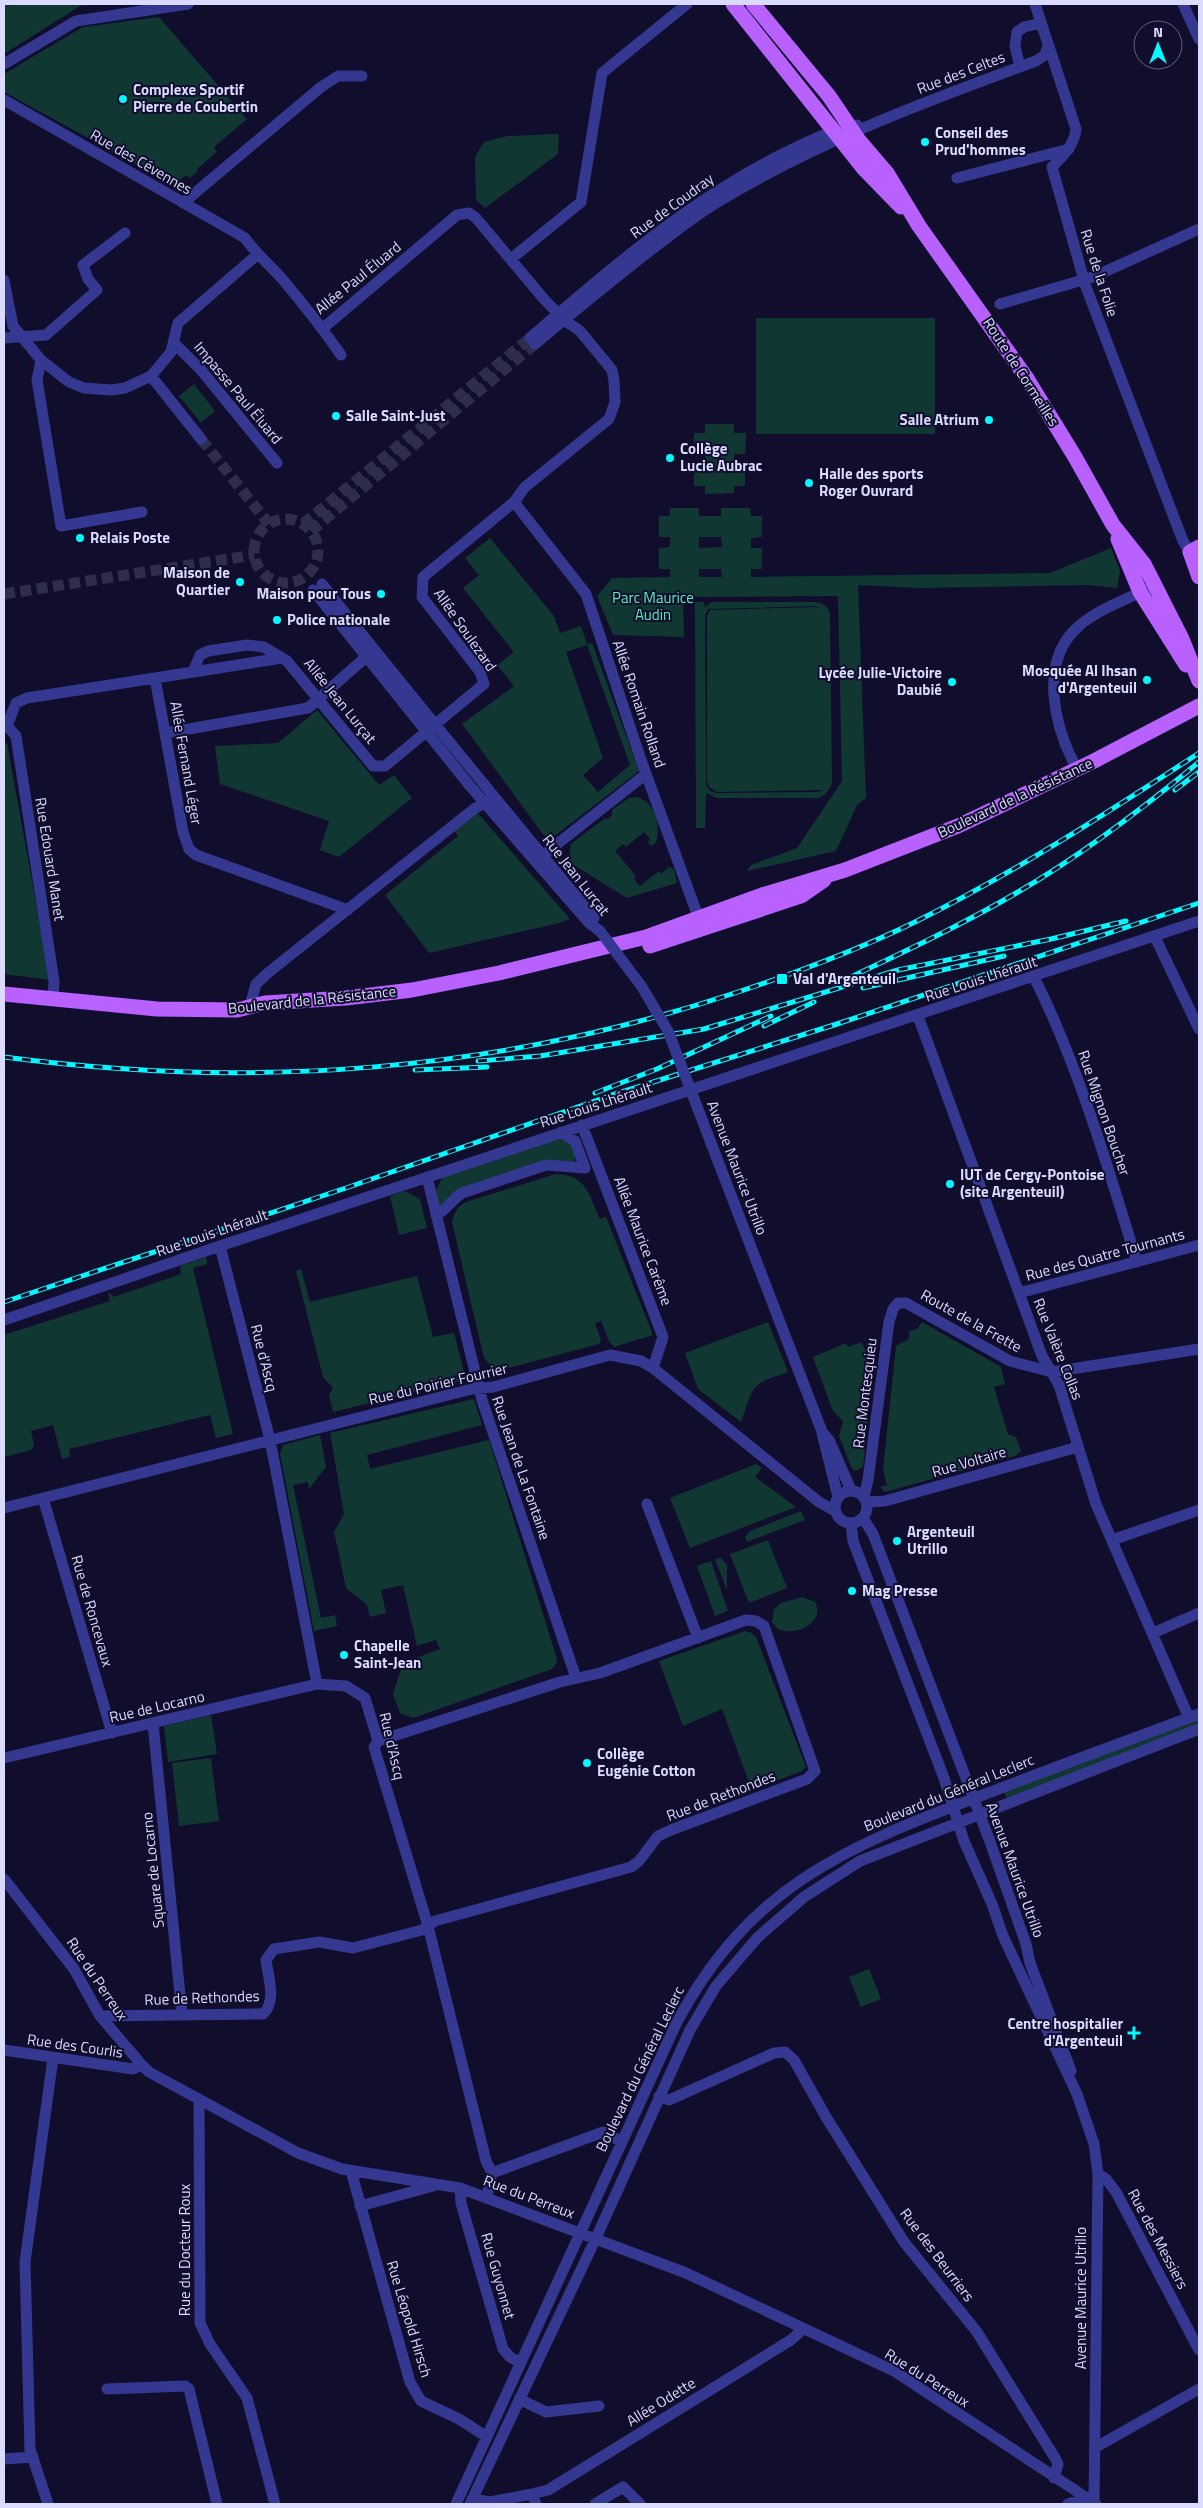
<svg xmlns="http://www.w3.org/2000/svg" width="1203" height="2508" font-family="'Titillium Web',sans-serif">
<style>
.green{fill:#113733;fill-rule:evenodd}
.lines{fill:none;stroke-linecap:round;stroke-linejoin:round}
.minor-tunnel{stroke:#2f2d4c;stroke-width:11;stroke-dasharray:11 5.5;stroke-linecap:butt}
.minor{stroke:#353890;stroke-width:11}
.major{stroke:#b861ff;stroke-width:15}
.rail-casing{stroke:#06f8ff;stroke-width:5}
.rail{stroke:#110e2d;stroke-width:3;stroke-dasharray:9;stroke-linecap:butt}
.minor-bridge{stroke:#353890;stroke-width:11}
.poi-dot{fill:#06f8ff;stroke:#110e2d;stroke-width:2}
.labels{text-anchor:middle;stroke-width:4;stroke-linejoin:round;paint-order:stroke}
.street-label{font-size:15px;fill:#dbdaff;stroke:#110e2d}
.poi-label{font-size:15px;font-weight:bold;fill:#dbdaff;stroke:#110e2d;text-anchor:start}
.park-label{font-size:15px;fill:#59ecbd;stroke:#110e2d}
</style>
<rect width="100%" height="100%" fill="#110e2d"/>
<path class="green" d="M4 4H97L80 6 4 54Z
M159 17 247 119 214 147 217 152 197 169 198 171 190 178 186 175 174 185 4 92V74L83 27Z
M559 134 558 154 485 208 476 200 475 157 484 142 507 136Z
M756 318H935V434H756Z
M194 384 215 411 201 423 179 396Z
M705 424H734V433H746L745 454H734V464H745V486H734V493L705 494V486H694V464H705V454H694V433H705Z
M670 508H699V516H721V508H750L751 516H762V537L751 538V548H762V569H751V577L1050 573 1111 548 1120 571 1117 588 1087 585 919 588 858 585 866 798 857 805 836 851 747 871 751 865 797 848 842 781 838 596 683 597 684 637 613 635 597 596 612 578 670 577V569H659V548L670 547V537H659V516H670ZM699 537H721L722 547 699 548ZM699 569H721L722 577H699Z
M490 538 554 616 560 633 581 626 587 644 592 643 639 771 548 841 462 724 514 686 497 665 513 653V651L463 588 479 575 465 558ZM587 645 630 765 598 792 583 775 603 758 566 652Z
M695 602H704L705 607 712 602H812C821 602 826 604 830 613L832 781C830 790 826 795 818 798H717L706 793 705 828H696ZM816 606 822 609 816 607 710 610 707 616V781L709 787 717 792 824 790 818 792 716 793C709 791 707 789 706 782L705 615 708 609Z
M317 710 379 785 394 775 412 798 339 857 320 850 329 821 220 784 215 746 278 743Z
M4 743H7L50 980 4 974Z
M636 797C656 802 661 825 656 843L651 846 648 842 650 839 644 832 626 847 623 844 615 851 636 876 634 879 640 886 659 871 661 874 669 867 674 869 677 883 627 898 569 862 571 844 605 818 608 819 612 815V810L629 798Z
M477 812 570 919 559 923 429 953 385 895 458 836 454 830Z
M562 1136C571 1142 579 1153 574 1164L549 1162 440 1208 436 1191 443 1176Z
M556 1174C588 1176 588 1194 600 1219L606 1217 653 1335 614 1347 609 1341 601 1321 595 1323 601 1340 599 1344 500 1370 492 1367 484 1358 452 1222C454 1213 458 1206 466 1202Z
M405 1191 420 1199 427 1228 399 1235 390 1196Z
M206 1257 207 1264 193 1268 233 1434 216 1438 210 1415 69 1449 70 1457 62 1459 53 1425 31 1431 34 1445 31 1450 4 1457V1335L110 1301 108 1291 114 1297 181 1274 180 1266Z
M301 1269 310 1302 417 1276 433 1337 454 1333 466 1380 333 1412 329 1395 333 1388 323 1377 296 1271Z
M768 1322 788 1372C749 1385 755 1384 741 1422L698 1389 685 1353Z
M922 1322 1001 1367 1005 1384 994 1387 1008 1434 1016 1437 1021 1451 1015 1456 885 1492 880 1487 887 1485 883 1470 896 1346 909 1339V1331L917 1329Z
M862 1342 867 1355 874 1363 863 1467 856 1471 852 1469 839 1436 843 1421 833 1411 813 1357 846 1343 848 1347Z
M474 1399 482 1425 367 1455 370 1469 489 1440 557 1659 556 1664 552 1669 413 1718 400 1713 393 1694 403 1663 440 1649 436 1640 417 1646 403 1585 381 1590 386 1613 370 1617 367 1605 346 1588 334 1532 344 1514 330 1433Z
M320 1435 326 1467 309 1489 308 1482 293 1485 321 1618 335 1615 337 1626 314 1631 280 1454 283 1445Z
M756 1464 762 1468 755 1477 796 1507 690 1548 670 1498Z
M801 1511 805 1520 747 1542 745 1537 750 1531Z
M768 1540 787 1588 749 1603 730 1554Z
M721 1558 727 1565V1590L715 1559Z
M711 1561 728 1611 715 1616 697 1566Z
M802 1597 815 1602C826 1623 794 1637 778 1629L772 1622 774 1609 781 1603Z
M745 1631 752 1633 756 1637 806 1767 802 1771 752 1790 722 1709 683 1726 659 1661Z
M211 1715 217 1754 168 1762 164 1726Z
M1199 1717V1726L1007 1800 1004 1792Z
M211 1758 219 1821 179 1826 172 1763Z
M869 1969 881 1999 861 2007 849 1977Z"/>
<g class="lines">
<path class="minor-tunnel" d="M201 439 269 524
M254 551a32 32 0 1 1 64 0a32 32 0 1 1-64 0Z
M303 524 530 338
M311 531 535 344
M4 594 254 555"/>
<path class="minor" d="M1035 4 1076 129C1074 146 1063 156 1052 167L1086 287 1183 541 1190 552
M1183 4 1199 39
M4 64 76 21 188 4
M1020 67 1015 46 1017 32 1024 27 1041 23
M4 100 245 238C256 254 271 266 284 281 304 305 323 329 341 355
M957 178 1069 149
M183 203 321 87 338 76H362
M511 259 581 202 602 73 687 4
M4 280 13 326 41 360 69 382 84 388 111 390 125 388 151 376 171 352 178 323 257 255
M1000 304 1093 277 1199 229
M4 338 46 335 97 290 88 279 83 265 125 233
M530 338C613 266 697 194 797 147 815 139 837 127 857 125
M174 343 201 370 277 463
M535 344C572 313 609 283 647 253 671 235 695 215 721 200 819 141 929 100 1036 61L1045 55 1048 46
M41 360 37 380 61 526 142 512
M151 376 201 439
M514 502 586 594 641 760 699 919
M322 584C411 697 503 807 594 918
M313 590 470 786 589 923 600 931
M193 672 200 655 208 651 247 645 264 647 282 658
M155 678 282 658 287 661 373 766H385L484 684 480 672 422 597 423 577 514 502 525 487 609 419 615 402 614 381 612 370 580 331 564 320 543 298 476 218 469 213 457 215 322 329
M7 726 16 703 27 698 155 678 183 832 189 849 196 855 348 910
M7 726 16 736 54 981 53 1000
M166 733 308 708 366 657
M1077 769C1054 727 1038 661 1079 626 1098 609 1125 601 1146 589
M542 856 646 774
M1155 937 1199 1029
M1034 977C1079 1067 1107 1165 1137 1262
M250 1006 256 984 269 972 474 809 492 799
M918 1016 1042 1356 1059 1385 1096 1504 1189 1718
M582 1125 663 1337 653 1368
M711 1143 821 1429 838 1497
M427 1177 482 1400 576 1678
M436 1215C447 1210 451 1200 462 1193L546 1165 585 1168 575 1141 561 1132
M220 1246 270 1440 317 1684
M1019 1293 1199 1245
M4 1320 220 1246 1199 921
M823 1433 829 1440 851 1490
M835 1507a16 16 0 1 1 32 0a16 16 0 1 1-32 0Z
M864 1497 868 1480 889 1322 893 1309 898 1303H906L1010 1361 1052 1372 1199 1349
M43 1498 112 1733
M867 1502 885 1501 1078 1447
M647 1504 698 1638
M4 1508 472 1389 493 1387 610 1355 641 1361 653 1368 819 1502 835 1511
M863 1518 873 1534 989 1839 1026 1944 1030 1963 1071 2071
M851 1523 853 1541 944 1778 964 1841 992 1904 1003 1936 1077 2094 1094 2144 1098 2174 1094 2504
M1112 1540 1199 1510
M1153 1633 1199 1613
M153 1723 182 2015
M378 1741 374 1747 428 1926 486 2161 492 2173 487 2196
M4 1758 317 1684 346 1686 365 1698 378 1741
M4 1879 74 1969 100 2016 142 2065 149 2072 298 2153 342 2169 460 2188 686 2273 894 2371 1096 2504
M100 2016 263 2014C277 2002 268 1976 266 1960L274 1949 319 1942 353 1948 422 1930 435 1921 631 1867 639 1861 658 1836 671 1830 807 1779 815 1771 764 1626 756 1621 746 1620 600 1673 560 1682 378 1741
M4 2050 133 2069 142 2065
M659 2096 669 2100 774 2053 785 2052 794 2060 826 2117 904 2242 977 2332 1055 2458 1058 2464 1054 2478
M199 2099 200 2323 210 2344 247 2398 275 2504
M351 2171 410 2382 421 2401 459 2419 487 2437
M492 2173 603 2132 621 2141
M1098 2174 1106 2179 1116 2192 1199 2350
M460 2188 461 2203 503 2349 510 2357 521 2363
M360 2206 433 2186
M107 2389 185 2386 189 2389 217 2504
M519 2399 546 2412 599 2406
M1096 2447 1199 2389
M4 2459 33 2457
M532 2494 548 2490 791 2340 803 2329
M472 2499 490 2502 532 2494 536 2504
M48 2504 30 2449 25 2262 53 2058
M456 2504 676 2024C748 1887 845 1847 983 1795 1055 1767 1127 1741 1199 1714
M470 2504 596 2238 690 2030 716 1986 758 1937 804 1897 860 1861 1199 1729
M595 2504 623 2487 640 2504
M1068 2504 1077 2501 1090 2503"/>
<path class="major" d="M733 4 864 169 901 207
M753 4 829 96 858 139 887 173 919 226 1026 377 1075 457 1113 525 1144 564 1182 639 1199 681
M1118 539 1140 592 1186 665
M1199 547 1190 552 1199 577
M650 946 801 896 824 880
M4 994 157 1009 237 1010 265 1003 346 998 412 990 499 973 646 937 762 895 845 870 958 826 1094 761 1199 706"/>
<g class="rail-casing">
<path id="rail" d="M1175 790 1199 772
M845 980C903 952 962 925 1018 892 1082 855 1142 809 1199 762
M863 988 1004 956
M764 1026 814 1002
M4 1057C255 1090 497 1072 738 992 798 972 858 950 915 922 1014 873 1107 813 1199 753
M478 1061 540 1056 704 1029 898 970 1051 939 1126 921
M415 1070 487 1067
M595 1093 657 1069 771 1016
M4 1302 346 1188 609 1096 837 1024 1199 903"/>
</g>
<use href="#rail" class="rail"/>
<path class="minor-bridge" d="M600 931 642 987 668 1031 711 1143"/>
</g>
<g class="poi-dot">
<circle cx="123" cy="99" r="5"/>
<circle cx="925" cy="142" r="5"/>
<circle cx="336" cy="416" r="5"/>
<circle cx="989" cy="420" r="5"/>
<circle cx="670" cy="458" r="5"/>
<circle cx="809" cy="483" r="5"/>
<circle cx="80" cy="538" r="5"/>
<circle cx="240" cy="582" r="5"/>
<circle cx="381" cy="594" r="5"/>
<circle cx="277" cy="620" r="5"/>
<circle cx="1147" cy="680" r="5"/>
<circle cx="952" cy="682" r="5"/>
<rect x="776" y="973" width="12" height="12" rx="2.5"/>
<circle cx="950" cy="1184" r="5"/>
<circle cx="897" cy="1541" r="5"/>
<circle cx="852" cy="1591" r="5"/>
<circle cx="344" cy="1655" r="5"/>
<circle cx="587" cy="1763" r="5"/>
<path d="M1131.5 2025.5h5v5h5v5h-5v5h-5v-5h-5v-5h5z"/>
</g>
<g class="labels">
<g class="street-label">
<text transform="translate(961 73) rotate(-21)" y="5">Rue des Celtes</text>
<text transform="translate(141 162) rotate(30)" y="5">Rue des Cévennes</text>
<text transform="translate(672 206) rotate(-36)" y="5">Rue de Coudray</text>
<text transform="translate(1099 273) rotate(72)" y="5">Rue de la Folie</text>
<text transform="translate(358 278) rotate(-39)" y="5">Allée Paul Éluard</text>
<text transform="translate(1021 372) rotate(57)" y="5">Route de Cormeilles</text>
<text transform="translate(238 393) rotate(50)" y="5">Impasse Paul Éluard</text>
<text transform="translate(465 630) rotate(55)" y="5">Allée Soulezard</text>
<text transform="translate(340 701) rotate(51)" y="5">Allée Jean Lurçat</text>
<text transform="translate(639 704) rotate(71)" y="5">Allée Romain Rolland</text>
<text transform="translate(186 763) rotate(80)" y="5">Allée Fernand Léger</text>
<text transform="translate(1015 798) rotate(-25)" y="5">Boulevard de la Résistance</text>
<text transform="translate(50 859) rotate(81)" y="5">Rue Edouard Manet</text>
<text transform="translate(576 875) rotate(52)" y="5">Rue Jean Lurçat</text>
<text transform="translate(981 979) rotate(-18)" y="5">Rue Louis Lhérault</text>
<text transform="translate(312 1000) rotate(-6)" y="5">Boulevard de la Résistance</text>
<text transform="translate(596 1105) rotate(-18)" y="5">Rue Louis Lhérault</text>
<text transform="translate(1104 1113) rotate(71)" y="5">Rue Mignon Boucher</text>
<text transform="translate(737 1168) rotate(69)" y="5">Avenue Maurice Utrillo</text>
<text transform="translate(212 1233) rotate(-19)" y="5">Rue Louis Lhérault</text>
<text transform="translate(643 1241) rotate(69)" y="5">Allée Maurice Carême</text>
<text transform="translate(1105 1255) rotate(-15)" y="5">Rue des Quatre Tournants</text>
<text transform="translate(971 1321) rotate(29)" y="5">Route de la Frette</text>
<text transform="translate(1058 1349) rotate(68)" y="5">Rue Valère Collas</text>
<text transform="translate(264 1358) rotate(76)" y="5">Rue d'Ascq</text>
<text transform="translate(438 1384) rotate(-13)" y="5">Rue du Poirier Fourrier</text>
<text transform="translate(865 1393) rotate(-83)" y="5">Rue Montesquieu</text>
<text transform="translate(969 1462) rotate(-16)" y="5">Rue Voltaire</text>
<text transform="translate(521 1468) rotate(71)" y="5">Rue Jean de La Fontaine</text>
<text transform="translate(92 1611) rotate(74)" y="5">Rue de Roncevaux</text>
<text transform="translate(157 1707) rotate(-13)" y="5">Rue de Locarno</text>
<text transform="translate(392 1746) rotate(77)" y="5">Rue d'Ascq</text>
<text transform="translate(949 1793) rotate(-22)" y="5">Boulevard du Général Leclerc</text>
<text transform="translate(721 1796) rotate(-21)" y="5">Rue de Rethondes</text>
<text transform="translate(153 1870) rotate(-96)" y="5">Square de Locarno</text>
<text transform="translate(1015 1870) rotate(70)" y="5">Avenue Maurice Utrillo</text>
<text transform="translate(97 1979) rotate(56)" y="5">Rue du Perreux</text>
<text transform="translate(202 1998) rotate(-2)" y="5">Rue de Rethondes</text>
<text transform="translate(75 2046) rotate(8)" y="5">Rue des Courlis</text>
<text transform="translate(640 2069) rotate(-64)" y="5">Boulevard du Général Leclerc</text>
<text transform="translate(529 2197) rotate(21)" y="5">Rue du Perreux</text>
<text transform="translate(1158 2239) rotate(62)" y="5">Rue des Messiers</text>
<text transform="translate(185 2250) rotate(-90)" y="5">Rue du Docteur Roux</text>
<text transform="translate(937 2255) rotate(53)" y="5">Rue des Beurriers</text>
<text transform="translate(498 2276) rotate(74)" y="5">Rue Guyonnet</text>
<text transform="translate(1081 2298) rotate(-90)" y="5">Avenue Maurice Utrillo</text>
<text transform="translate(409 2319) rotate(73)" y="5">Rue Léopold Hirsch</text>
<text transform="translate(927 2378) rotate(32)" y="5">Rue du Perreux</text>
<text transform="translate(661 2402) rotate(-32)" y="5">Allée Odette</text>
</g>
<g class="poi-label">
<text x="133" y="95">Complexe Sportif<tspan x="133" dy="17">Pierre de Coubertin</tspan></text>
<text x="935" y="138">Conseil des<tspan x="935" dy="17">Prud'hommes</tspan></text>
<text x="346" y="421">Salle Saint-Just</text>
<text x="979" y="425" text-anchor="end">Salle Atrium</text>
<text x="680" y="454">Collège<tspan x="680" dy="17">Lucie Aubrac</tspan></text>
<text x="819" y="479">Halle des sports<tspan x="819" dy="17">Roger Ouvrard</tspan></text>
<text x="90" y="543">Relais Poste</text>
<text x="230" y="578" text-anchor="end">Maison de<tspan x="230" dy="17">Quartier</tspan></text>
<text x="371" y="599" text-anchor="end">Maison pour Tous</text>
<text x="287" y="625">Police nationale</text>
<text x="1137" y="676" text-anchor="end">Mosquée Al Ihsan<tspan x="1137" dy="17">d'Argenteuil</tspan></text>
<text x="942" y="678" text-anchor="end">Lycée Julie-Victoire<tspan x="942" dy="17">Daubié</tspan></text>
<text x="793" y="984">Val d'Argenteuil</text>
<text x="960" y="1180">IUT de Cergy-Pontoise<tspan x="960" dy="17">(site Argenteuil)</tspan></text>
<text x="907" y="1537">Argenteuil<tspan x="907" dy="17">Utrillo</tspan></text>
<text x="862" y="1596">Mag Presse</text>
<text x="354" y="1651">Chapelle<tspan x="354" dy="17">Saint-Jean</tspan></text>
<text x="597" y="1759">Collège<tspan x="597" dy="17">Eugénie Cotton</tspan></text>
<text x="1123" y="2029" text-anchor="end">Centre hospitalier<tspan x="1123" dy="17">d'Argenteuil</tspan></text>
</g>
<g class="park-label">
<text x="653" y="603">Parc Maurice<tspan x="653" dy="17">Audin</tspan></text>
</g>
</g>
<rect width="1203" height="2508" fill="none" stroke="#dbdaff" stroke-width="10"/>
<g transform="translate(1158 45)"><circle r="24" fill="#110e2d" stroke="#626081"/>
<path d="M0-4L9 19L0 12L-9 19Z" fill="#06f8ff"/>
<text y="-8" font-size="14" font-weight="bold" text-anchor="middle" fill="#dbdaff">N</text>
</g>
</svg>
